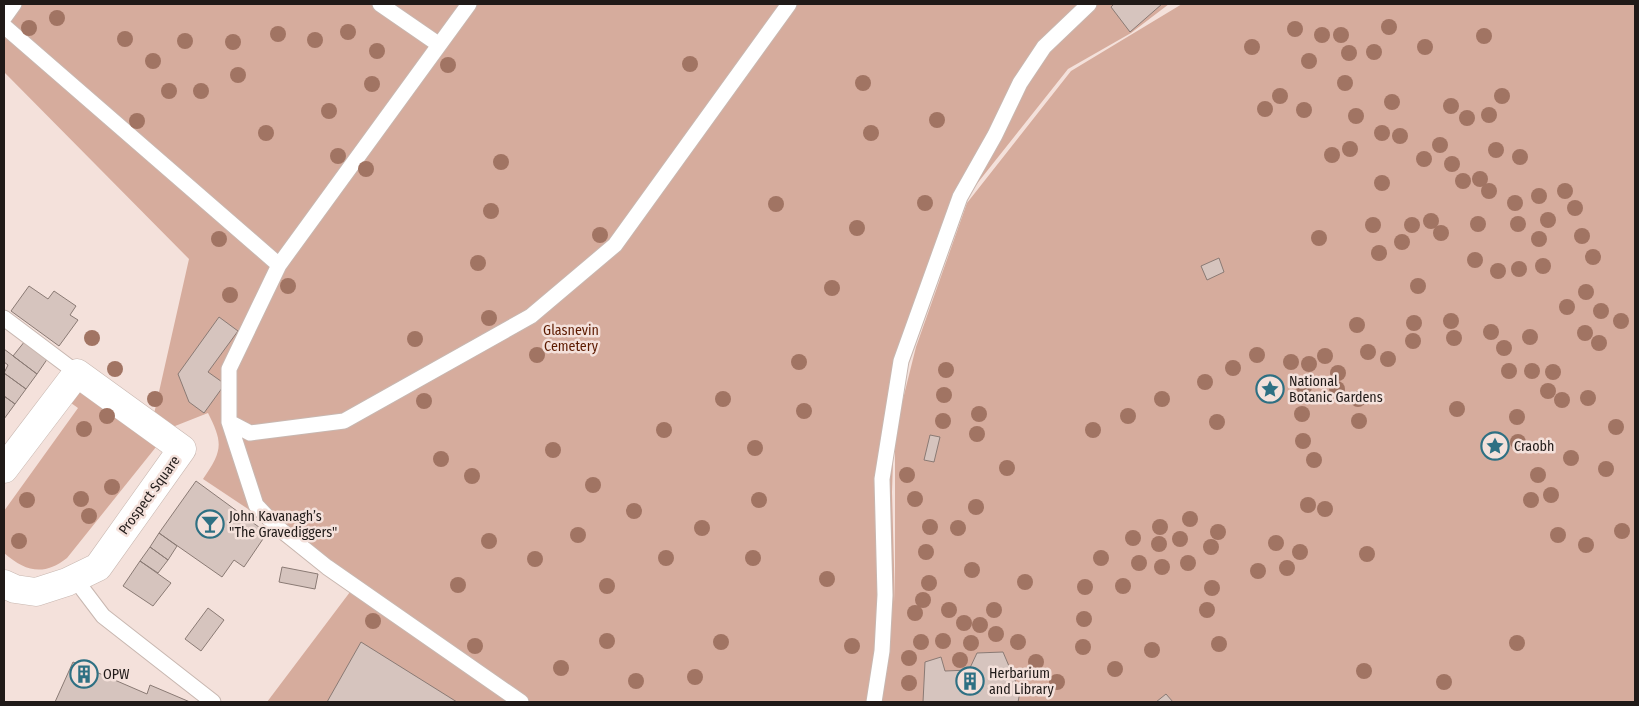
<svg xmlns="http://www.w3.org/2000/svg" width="1639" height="706" font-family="'Fira Sans Condensed',sans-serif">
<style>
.green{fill:#d6ac9d}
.building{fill:#d6c4be;stroke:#8a7a74}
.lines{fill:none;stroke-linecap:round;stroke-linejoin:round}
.service-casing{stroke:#c8b7b0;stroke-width:17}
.minor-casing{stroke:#c8b7b0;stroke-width:29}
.service{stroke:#fff;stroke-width:15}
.minor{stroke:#fff;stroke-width:28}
.tree{fill:#a17463}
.labels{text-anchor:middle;stroke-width:5;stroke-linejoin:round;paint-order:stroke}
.park-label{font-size:14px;fill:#5d1b00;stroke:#f4e1db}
.poi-label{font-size:14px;fill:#201a18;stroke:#f4e1db;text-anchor:start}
.street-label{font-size:14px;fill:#201a18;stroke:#f4e1db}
</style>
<rect width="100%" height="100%" fill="#f4e1db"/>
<path class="green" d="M4 4H1169L1131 33 1068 69 964 200 908 362 894 429 892 492 895 602V431L916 347 967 203 1071 71 1182 4H1635V702H267L350 592 276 537 248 509 203 479C223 450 223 443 208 413L170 428 154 414 189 259 4 72Z
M83 387 160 442 67 558C44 576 26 572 4 553V511L78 408 71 403Z"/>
<path class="building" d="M1114 4H1162L1130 32 1111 7Z
M1219 258 1224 272 1207 280 1201 266Z
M29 286 48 299 54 291 76 306 70 315 78 320 59 346 11 311Z
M219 317 238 331 208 372 225 384 204 413 189 402 178 374Z
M25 341 48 358 37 374 13 356Z
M4 349 37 374 26 389 4 373 8 365 4 362Z
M4 373 26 389 15 404 4 396Z
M4 396 15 404 4 419Z
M930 435 940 437 934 462 924 460Z
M196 481 267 533 244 567 234 560 222 577 159 533Z
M159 533 177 546 168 560 150 547Z
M150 547 168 560 158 573 140 561Z
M140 561 171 583 153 606 123 586Z
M282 567 318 574 315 589 279 582Z
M208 608 224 620 201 651 185 639Z
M361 642 457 702H327Z
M1003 652 1020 692 1018 702H923L925 662 941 657 945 671 969 670 977 653Z
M73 662 147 694 150 685 190 702H55Z
M1166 694 1173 702H1156Z"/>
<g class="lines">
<g class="service-casing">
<path id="service" d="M380 4 438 44
M469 4 279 265 229 369V422L256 505 276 526 327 567 521 702
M4 18 14 4
M4 26 279 265
M4 318 77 373
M229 422 250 433 344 421 531 316 615 245 789 4
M75 579 103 616 213 702
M874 702 882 651 885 595 882 479 901 361 960 197 995 135 1020 83 1044 47 1089 4"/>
</g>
<g class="minor-casing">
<path id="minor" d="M4 469 77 373 182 449 98 567 67 582 36 592 15 589 4 584"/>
</g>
<use href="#service" class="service"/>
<use href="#minor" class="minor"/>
</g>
<g class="tree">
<circle cx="57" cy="18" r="8"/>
<circle cx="1389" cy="27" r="8"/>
<circle cx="29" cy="28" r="8"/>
<circle cx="1295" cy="29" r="8"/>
<circle cx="348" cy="32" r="8"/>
<circle cx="278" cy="34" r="8"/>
<circle cx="1322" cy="35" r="8"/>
<circle cx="1341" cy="35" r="8"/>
<circle cx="1484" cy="36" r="8"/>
<circle cx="125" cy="39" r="8"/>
<circle cx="315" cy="40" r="8"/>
<circle cx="185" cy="41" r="8"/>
<circle cx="233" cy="42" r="8"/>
<circle cx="1252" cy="47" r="8"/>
<circle cx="1425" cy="47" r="8"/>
<circle cx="377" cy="51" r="8"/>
<circle cx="1374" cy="52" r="8"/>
<circle cx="1349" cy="53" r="8"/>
<circle cx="153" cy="61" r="8"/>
<circle cx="1309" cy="61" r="8"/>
<circle cx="690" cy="64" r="8"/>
<circle cx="448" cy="65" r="8"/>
<circle cx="238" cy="75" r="8"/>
<circle cx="863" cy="83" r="8"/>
<circle cx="1345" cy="83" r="8"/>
<circle cx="372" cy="84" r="8"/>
<circle cx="169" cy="91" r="8"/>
<circle cx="201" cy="91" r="8"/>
<circle cx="1280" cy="96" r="8"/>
<circle cx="1502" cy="96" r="8"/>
<circle cx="1392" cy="102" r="8"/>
<circle cx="1451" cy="106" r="8"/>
<circle cx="1265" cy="109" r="8"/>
<circle cx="1304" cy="110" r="8"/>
<circle cx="329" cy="111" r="8"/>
<circle cx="1489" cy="115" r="8"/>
<circle cx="1356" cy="116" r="8"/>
<circle cx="1467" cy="118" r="8"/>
<circle cx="937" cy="120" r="8"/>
<circle cx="137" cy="121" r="8"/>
<circle cx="266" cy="133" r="8"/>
<circle cx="871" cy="133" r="8"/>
<circle cx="1382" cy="133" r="8"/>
<circle cx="1400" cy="136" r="8"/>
<circle cx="1440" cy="145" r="8"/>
<circle cx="1350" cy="149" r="8"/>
<circle cx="1496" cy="150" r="8"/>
<circle cx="1332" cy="155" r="8"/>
<circle cx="338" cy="156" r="8"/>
<circle cx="1520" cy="157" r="8"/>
<circle cx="1424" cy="159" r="8"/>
<circle cx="501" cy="162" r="8"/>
<circle cx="1452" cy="164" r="8"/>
<circle cx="366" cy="169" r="8"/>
<circle cx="1480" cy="179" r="8"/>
<circle cx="1463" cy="181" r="8"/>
<circle cx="1382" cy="183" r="8"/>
<circle cx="1489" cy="191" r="8"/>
<circle cx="1565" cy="191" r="8"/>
<circle cx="1539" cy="196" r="8"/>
<circle cx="925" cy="203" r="8"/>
<circle cx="1515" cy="203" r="8"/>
<circle cx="776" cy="204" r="8"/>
<circle cx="1575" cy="208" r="8"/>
<circle cx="491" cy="211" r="8"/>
<circle cx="1548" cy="220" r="8"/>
<circle cx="1431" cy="221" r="8"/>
<circle cx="1478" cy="224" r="8"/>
<circle cx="1518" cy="224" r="8"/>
<circle cx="1373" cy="225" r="8"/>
<circle cx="1412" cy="225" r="8"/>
<circle cx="857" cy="228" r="8"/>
<circle cx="1441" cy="233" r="8"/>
<circle cx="600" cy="235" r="8"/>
<circle cx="1582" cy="236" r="8"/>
<circle cx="1319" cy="238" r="8"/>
<circle cx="219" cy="239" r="8"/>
<circle cx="1539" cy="239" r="8"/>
<circle cx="1402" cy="242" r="8"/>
<circle cx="1379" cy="253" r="8"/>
<circle cx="1593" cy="257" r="8"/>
<circle cx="1475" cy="260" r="8"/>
<circle cx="478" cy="263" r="8"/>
<circle cx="1543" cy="266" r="8"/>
<circle cx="1519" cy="269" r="8"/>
<circle cx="1498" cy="271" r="8"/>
<circle cx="288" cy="286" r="8"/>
<circle cx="1418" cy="286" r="8"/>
<circle cx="832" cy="288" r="8"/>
<circle cx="1586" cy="292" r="8"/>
<circle cx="230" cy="295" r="8"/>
<circle cx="1567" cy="307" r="8"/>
<circle cx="1601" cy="311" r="8"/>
<circle cx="489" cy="318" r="8"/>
<circle cx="1451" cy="321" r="8"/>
<circle cx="1621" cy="321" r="8"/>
<circle cx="1414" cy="323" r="8"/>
<circle cx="1357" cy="325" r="8"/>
<circle cx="1491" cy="332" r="8"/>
<circle cx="1585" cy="333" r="8"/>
<circle cx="1530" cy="337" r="8"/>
<circle cx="92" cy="338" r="8"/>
<circle cx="1454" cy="338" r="8"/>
<circle cx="415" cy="339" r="8"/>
<circle cx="1413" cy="341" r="8"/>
<circle cx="1599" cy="343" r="8"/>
<circle cx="1504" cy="348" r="8"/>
<circle cx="1368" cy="352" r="8"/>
<circle cx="537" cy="355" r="8"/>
<circle cx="1257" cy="355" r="8"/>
<circle cx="1325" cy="356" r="8"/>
<circle cx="1388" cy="359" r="8"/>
<circle cx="799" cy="362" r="8"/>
<circle cx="1291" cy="362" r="8"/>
<circle cx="1309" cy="364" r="8"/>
<circle cx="1233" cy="368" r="8"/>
<circle cx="115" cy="369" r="8"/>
<circle cx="946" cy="370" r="8"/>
<circle cx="1509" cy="371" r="8"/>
<circle cx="1532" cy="371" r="8"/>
<circle cx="1553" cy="372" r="8"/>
<circle cx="1338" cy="373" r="8"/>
<circle cx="1205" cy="382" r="8"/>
<circle cx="1304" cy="387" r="8"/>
<circle cx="1337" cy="389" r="8"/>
<circle cx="1548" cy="391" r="8"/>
<circle cx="1275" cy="394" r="8"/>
<circle cx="944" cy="395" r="8"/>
<circle cx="1588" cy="398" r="8"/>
<circle cx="155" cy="399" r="8"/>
<circle cx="723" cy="399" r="8"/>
<circle cx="1162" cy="399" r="8"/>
<circle cx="1358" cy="399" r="8"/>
<circle cx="1562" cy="400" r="8"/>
<circle cx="424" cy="401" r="8"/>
<circle cx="1457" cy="409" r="8"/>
<circle cx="804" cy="411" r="8"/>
<circle cx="979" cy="414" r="8"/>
<circle cx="1302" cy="414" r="8"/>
<circle cx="107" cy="416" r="8"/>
<circle cx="1128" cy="416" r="8"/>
<circle cx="1517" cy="417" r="8"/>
<circle cx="943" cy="421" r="8"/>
<circle cx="1359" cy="421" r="8"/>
<circle cx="1217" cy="422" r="8"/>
<circle cx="1616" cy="427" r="8"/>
<circle cx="84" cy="429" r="8"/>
<circle cx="664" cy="430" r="8"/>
<circle cx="1093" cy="430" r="8"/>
<circle cx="977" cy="434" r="8"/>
<circle cx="1303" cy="441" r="8"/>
<circle cx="1518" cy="442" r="8"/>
<circle cx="755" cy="448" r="8"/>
<circle cx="553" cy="450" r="8"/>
<circle cx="1571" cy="458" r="8"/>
<circle cx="441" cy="459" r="8"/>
<circle cx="1314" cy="460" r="8"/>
<circle cx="1007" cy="468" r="8"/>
<circle cx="1606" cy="469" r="8"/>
<circle cx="907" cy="475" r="8"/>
<circle cx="1538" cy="475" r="8"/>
<circle cx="472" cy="476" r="8"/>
<circle cx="593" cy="485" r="8"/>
<circle cx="112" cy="487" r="8"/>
<circle cx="1551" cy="495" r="8"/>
<circle cx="81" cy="499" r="8"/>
<circle cx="915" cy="499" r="8"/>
<circle cx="27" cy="500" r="8"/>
<circle cx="759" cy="500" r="8"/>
<circle cx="1531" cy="500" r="8"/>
<circle cx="1308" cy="505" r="8"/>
<circle cx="976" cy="507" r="8"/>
<circle cx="1325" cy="509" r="8"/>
<circle cx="634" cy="511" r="8"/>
<circle cx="89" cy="516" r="8"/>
<circle cx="1190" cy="519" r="8"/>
<circle cx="930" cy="527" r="8"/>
<circle cx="1160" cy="527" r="8"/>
<circle cx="702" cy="528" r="8"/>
<circle cx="958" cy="528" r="8"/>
<circle cx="1622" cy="531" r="8"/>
<circle cx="1218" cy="532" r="8"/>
<circle cx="578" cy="535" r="8"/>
<circle cx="1558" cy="535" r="8"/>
<circle cx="1133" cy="538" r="8"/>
<circle cx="1180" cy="539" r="8"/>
<circle cx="19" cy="541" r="8"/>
<circle cx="489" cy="541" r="8"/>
<circle cx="1276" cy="543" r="8"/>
<circle cx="1159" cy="544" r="8"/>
<circle cx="1586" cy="545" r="8"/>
<circle cx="1211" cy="547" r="8"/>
<circle cx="926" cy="552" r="8"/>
<circle cx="1300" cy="552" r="8"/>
<circle cx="1367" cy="554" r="8"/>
<circle cx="666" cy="558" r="8"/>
<circle cx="753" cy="558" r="8"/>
<circle cx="1101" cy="558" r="8"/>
<circle cx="535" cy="559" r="8"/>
<circle cx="1139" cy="563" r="8"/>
<circle cx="1188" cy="563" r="8"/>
<circle cx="1162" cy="567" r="8"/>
<circle cx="1287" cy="568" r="8"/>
<circle cx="972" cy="570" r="8"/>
<circle cx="1258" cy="571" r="8"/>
<circle cx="827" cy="579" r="8"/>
<circle cx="1025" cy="582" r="8"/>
<circle cx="929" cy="583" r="8"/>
<circle cx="458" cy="585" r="8"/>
<circle cx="607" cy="586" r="8"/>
<circle cx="1123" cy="586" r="8"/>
<circle cx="1085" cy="587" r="8"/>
<circle cx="1212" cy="588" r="8"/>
<circle cx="923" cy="600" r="8"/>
<circle cx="949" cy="610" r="8"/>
<circle cx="994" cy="610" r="8"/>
<circle cx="1207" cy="610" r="8"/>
<circle cx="915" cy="613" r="8"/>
<circle cx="1084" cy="619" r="8"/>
<circle cx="373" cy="621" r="8"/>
<circle cx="964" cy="623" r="8"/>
<circle cx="980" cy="625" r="8"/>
<circle cx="996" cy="634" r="8"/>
<circle cx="607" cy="641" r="8"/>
<circle cx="943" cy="641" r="8"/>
<circle cx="721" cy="642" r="8"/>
<circle cx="921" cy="642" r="8"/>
<circle cx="1018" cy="642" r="8"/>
<circle cx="971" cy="643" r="8"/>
<circle cx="1517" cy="643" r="8"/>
<circle cx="1219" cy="644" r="8"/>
<circle cx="475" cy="646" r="8"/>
<circle cx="852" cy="646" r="8"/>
<circle cx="1083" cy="647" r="8"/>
<circle cx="1152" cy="650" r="8"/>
<circle cx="909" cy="658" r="8"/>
<circle cx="960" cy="660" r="8"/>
<circle cx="1036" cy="662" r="8"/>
<circle cx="561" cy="668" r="8"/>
<circle cx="1115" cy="669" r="8"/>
<circle cx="1364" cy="671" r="8"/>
<circle cx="695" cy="677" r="8"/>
<circle cx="636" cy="681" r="8"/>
<circle cx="1057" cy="682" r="8"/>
<circle cx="1444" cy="682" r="8"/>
<circle cx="909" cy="683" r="8"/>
</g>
<defs>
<g id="sight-ring" transform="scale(1.4375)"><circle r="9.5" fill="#f4e1db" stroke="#2e7083" stroke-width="1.5"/><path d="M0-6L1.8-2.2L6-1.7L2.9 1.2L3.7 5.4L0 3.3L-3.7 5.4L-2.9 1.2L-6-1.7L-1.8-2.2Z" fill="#2e7083"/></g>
<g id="bar-ring" transform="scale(1.4375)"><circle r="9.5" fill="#f4e1db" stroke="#2e7083" stroke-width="1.5"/><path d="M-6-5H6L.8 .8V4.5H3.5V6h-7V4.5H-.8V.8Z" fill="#2e7083"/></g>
<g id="building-ring" transform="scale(1.4375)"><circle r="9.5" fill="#f4e1db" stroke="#2e7083" stroke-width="1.5"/><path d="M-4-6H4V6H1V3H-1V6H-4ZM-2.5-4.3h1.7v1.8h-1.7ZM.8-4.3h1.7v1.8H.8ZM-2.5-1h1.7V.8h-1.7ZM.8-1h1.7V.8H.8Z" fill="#2e7083"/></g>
</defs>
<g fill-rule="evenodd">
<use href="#sight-ring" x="1270" y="389"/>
<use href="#sight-ring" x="1495" y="446"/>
<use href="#bar-ring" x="210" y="524"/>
<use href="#building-ring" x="84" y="674"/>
<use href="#building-ring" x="970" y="681"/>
</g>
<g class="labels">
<g class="park-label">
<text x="571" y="335">Glasnevin<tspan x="571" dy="16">Cemetery</tspan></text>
</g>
<g class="poi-label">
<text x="1289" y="386">National<tspan x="1289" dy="16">Botanic Gardens</tspan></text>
<text x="1514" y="451">Craobh</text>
<text x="229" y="521">John Kavanagh’s<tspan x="229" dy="16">"The Gravediggers"</tspan></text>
<text x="989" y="678">Herbarium<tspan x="989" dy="16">and Library</tspan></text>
<text x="103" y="679">OPW</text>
</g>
<g class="street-label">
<text transform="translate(149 495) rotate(-54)" y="5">Prospect Square</text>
</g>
</g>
<rect width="1639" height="706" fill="none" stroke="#201a18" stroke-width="10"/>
</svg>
